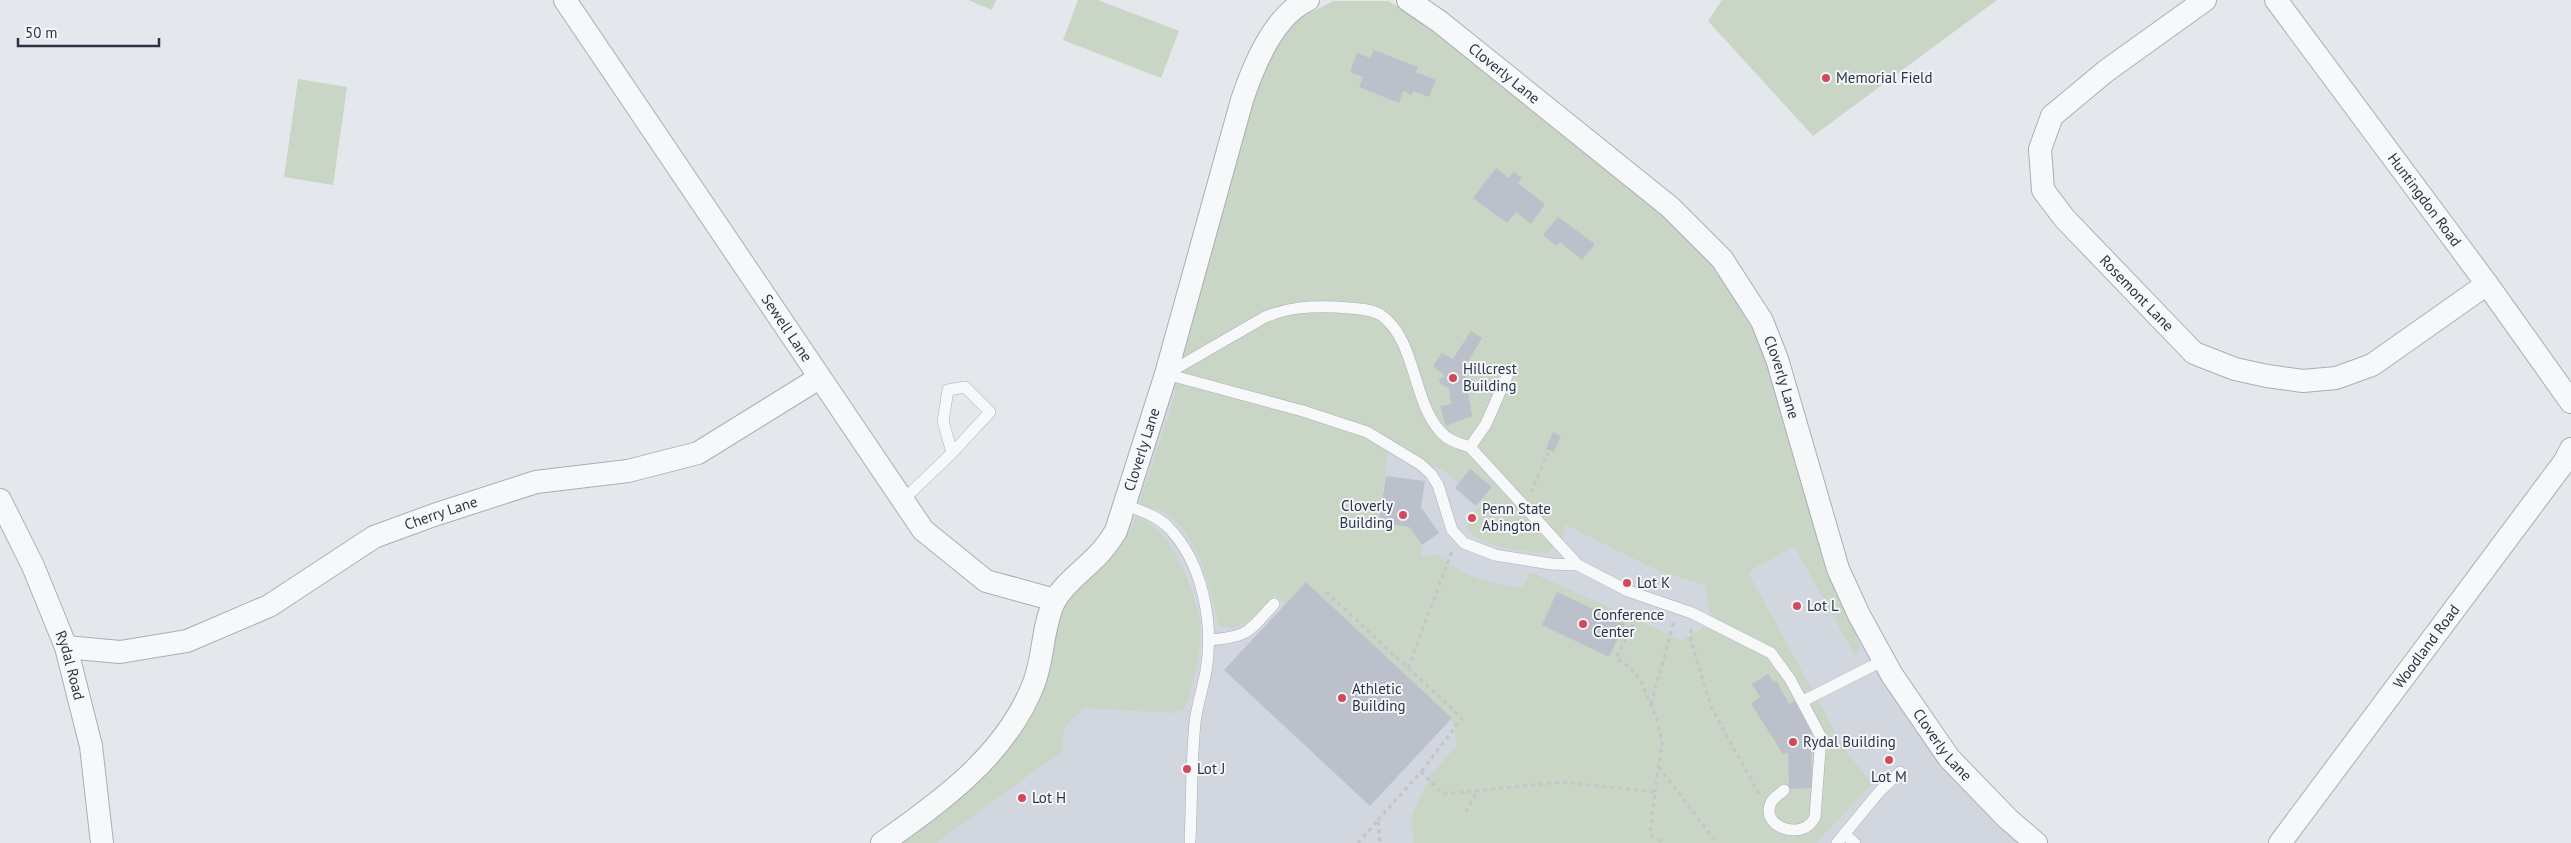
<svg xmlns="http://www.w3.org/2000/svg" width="2571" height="843" font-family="'PT Sans',sans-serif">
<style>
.built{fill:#d2d6de}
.green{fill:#c9d6c5;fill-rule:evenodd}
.building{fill:#bbc0ca}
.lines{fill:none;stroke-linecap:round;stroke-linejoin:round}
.lane-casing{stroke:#a9aeb7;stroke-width:12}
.street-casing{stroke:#a9aeb7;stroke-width:24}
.path{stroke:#c2c5cb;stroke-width:3;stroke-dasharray:4 4;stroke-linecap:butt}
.lane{stroke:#f7f8fa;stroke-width:11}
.street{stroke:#f7f8fa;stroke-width:22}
.poi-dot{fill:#d1495b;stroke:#f4f6f9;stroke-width:2}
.labels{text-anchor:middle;stroke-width:4;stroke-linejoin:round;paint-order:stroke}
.street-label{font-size:15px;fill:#2b3445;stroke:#f4f6f9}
.poi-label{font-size:15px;fill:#2b3445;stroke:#f4f6f9;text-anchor:start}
</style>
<rect width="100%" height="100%" fill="#e4e7ec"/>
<path class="built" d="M1643 186 1742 287 1838 569 1892 675 2036 843H882L1006 735 1046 624 1101 553 1166 374 1560 350Z"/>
<path class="green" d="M968 0H996L992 10Z
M1078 0H1098L1179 31 1161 78 1063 40Z
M1722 0H1997L1813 136 1708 21Z
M1333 1H1388L1415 16 1679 227 1731 291 1768 361 1829 573 1861 648 1855 656 1794 546 1748 572 1845 750 1872 784 1816 843H1413L1412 814 1431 775 1457 745 1452 718 1306 582 1285 604 1275 595 1256 616 1235 628 1219 626C1210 590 1201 538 1168 515 1160 509 1148 507 1139 503L1176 392 1173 390 1253 96 1271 51 1297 20ZM1388 451 1444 470 1480 504 1468 521V532C1491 549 1519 551 1547 553L1562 539 1566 525 1659 571 1705 585 1712 623 1682 640 1530 572 1523 588C1484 582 1468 579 1436 554L1421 557 1422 545 1409 527 1379 522Z
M298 79 347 87 333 185 284 177Z
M1135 518C1169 523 1193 586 1199 616 1204 642 1195 687 1183 710L1172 713 1084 708 1065 726 1062 751 936 843H898L981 779 1021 728 1053 647 1060 613 1070 597 1105 566 1115 554 1129 534Z"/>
<path class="building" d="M1374 50 1418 67 1416 72 1436 80 1429 97 1413 91 1412 95 1403 91 1399 103 1359 87 1363 77 1350 72 1357 53 1370 58Z
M1496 168 1509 178 1514 172 1522 178 1518 183 1545 204 1531 224 1516 212 1507 223 1473 198Z
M1558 217 1595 244 1582 260 1560 242 1556 246 1543 235Z
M1471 331 1482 338 1464 368 1469 372 1466 378 1472 416 1446 426 1440 406 1451 404 1449 388 1440 384 1439 379 1445 376 1433 366 1442 353 1453 359Z
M1553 432 1561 436 1554 452 1546 449Z
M1470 469 1492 487 1476 506 1455 488Z
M1386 476 1425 481 1421 507 1439 533 1422 545 1409 527 1379 522Z
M1306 582 1452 718 1370 806 1224 670Z
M1557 592 1625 624 1609 657 1542 625Z
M1768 674 1774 683 1776 680 1789 704 1795 701 1811 731 1812 788 1789 789 1788 752 1783 754 1751 704 1760 697 1752 684Z"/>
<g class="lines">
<g class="lane-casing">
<path id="lane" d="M1168 373 1265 317C1289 307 1310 306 1336 307 1349 308 1370 308 1381 315 1418 341 1412 408 1445 436 1452 442 1461 444 1470 447L1578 565
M1166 374 1303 411 1367 432 1420 464 1431 474 1438 485 1452 530 1464 543 1495 555 1551 564 1578 565 1628 591 1692 613 1771 653 1790 679 1821 737 1815 817C1803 843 1757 826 1772 801 1775 797 1780 794 1784 790
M1470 447 1486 424 1510 369
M903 500 952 453 943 421 948 390 965 387 990 412 952 453
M1126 505C1141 511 1158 516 1169 528 1203 563 1214 624 1206 671 1203 688 1197 705 1195 723 1191 762 1192 802 1190 841
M1209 640C1249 637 1248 632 1274 604
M1803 701 1884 660
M1844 834 1855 843
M1837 843 1879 792 1900 772"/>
</g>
<g class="street-casing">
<g id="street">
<path id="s1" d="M565 0 923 530 986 581 1055 600"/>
<path id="s2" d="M1408 0 1440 22 1670 207 1722 259 1762 321 1777 359 1838 569 1859 615 1892 675 1949 758 2008 819 2036 843"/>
<path id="s3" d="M2205 0 2106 71 2052 116 2040 149 2043 190 2065 219 2194 353 2235 369 2267 376 2303 381 2336 378 2372 365 2487 284"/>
<path id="s4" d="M2276 0 2487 284 2571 402"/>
<path id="s5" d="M0 500 33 566 66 647 91 746 102 843"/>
<path id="s6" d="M66 647 120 652 187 641 269 606 374 537 434 515 536 482 628 471 698 453 819 378"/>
<path id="s7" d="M882 843C942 801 1007 754 1034 683 1044 657 1042 628 1054 602 1063 584 1085 569 1098 555 1105 548 1111 539 1116 531L1166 374 1242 100C1253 67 1274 15 1308 0"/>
<path id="s8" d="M2280 843 2565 461 2571 449"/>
</g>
</g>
<path class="path" d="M1531 492 1548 453
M1326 592 1462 718 1421 772
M1640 610 1616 658 1628 666 1640 679 1657 720 1662 742 1655 792
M1691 629V641L1711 707 1759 794
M1620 634H1628
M1408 668 1452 551
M1651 704 1674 621
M1659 767 1717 843
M1466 812 1477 791
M1378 820 1421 772 1443 794 1562 782 1655 792 1650 834 1663 843
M1358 843 1378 820 1380 843"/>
<use href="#lane" class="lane"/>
<use href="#street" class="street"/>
</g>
<g class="poi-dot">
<circle cx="1826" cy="78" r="5"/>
<circle cx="1453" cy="378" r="5"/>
<circle cx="1403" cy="515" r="5"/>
<circle cx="1472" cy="518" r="5"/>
<circle cx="1627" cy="583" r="5"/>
<circle cx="1797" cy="606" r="5"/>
<circle cx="1583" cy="624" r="5"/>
<circle cx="1342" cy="698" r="5"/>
<circle cx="1793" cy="742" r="5"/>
<circle cx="1889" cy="760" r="5"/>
<circle cx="1187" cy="769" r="5"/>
<circle cx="1022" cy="798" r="5"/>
</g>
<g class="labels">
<g class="street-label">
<text dy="5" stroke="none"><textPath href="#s2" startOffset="121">Cloverly Lane</textPath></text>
<text dy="5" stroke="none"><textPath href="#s4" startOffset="249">Huntingdon Road</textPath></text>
<text dy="5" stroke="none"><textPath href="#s3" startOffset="408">Rosemont Lane</textPath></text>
<text dy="5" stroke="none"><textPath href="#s1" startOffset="396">Sewell Lane</textPath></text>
<text dy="5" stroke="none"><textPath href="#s2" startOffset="541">Cloverly Lane</textPath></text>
<text dy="5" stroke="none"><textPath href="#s7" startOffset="488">Cloverly Lane</textPath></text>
<text dy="5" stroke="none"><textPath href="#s6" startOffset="408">Cherry Lane</textPath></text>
<text dy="5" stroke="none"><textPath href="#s8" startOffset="245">Woodland Road</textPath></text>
<text dy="5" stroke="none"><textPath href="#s5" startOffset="180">Rydal Road</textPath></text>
<text dy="5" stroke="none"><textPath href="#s2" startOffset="946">Cloverly Lane</textPath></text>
</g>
<g class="poi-label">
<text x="1836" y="83">Memorial Field</text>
<text x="1463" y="374">Hillcrest<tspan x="1463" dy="17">Building</tspan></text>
<text x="1393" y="511" text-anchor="end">Cloverly<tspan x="1393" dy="17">Building</tspan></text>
<text x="1482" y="514">Penn State<tspan x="1482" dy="17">Abington</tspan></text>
<text x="1637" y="588">Lot K</text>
<text x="1807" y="611">Lot L</text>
<text x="1593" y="620">Conference<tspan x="1593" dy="17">Center</tspan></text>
<text x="1352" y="694">Athletic<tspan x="1352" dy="17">Building</tspan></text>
<text x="1803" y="747">Rydal Building</text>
<text x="1197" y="774">Lot J</text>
<text x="1889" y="782" text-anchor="middle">Lot M</text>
<text x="1032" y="803">Lot H</text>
</g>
</g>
<path d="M18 38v8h141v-8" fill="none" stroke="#2b3445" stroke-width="2.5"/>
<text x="25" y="38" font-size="15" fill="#2b3445" stroke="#f4f6f9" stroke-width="4" paint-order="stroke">50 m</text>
</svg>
